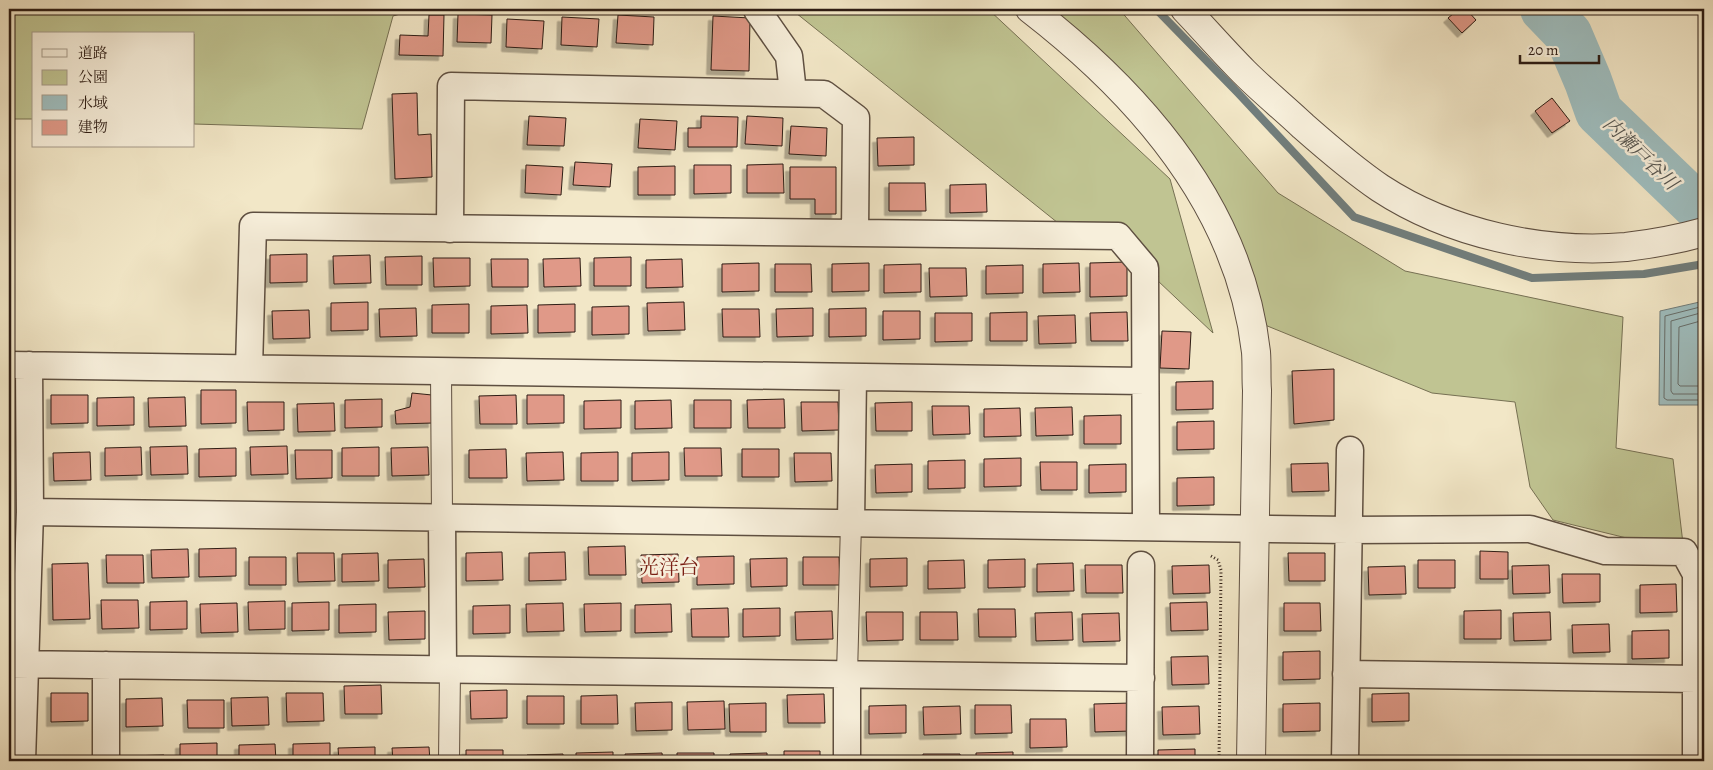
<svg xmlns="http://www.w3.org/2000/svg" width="1713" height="770" font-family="Alegreya,'Noto Serif JP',serif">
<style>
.green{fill:#c0c492;stroke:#767053}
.water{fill:#9fbebf;stroke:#717d7b}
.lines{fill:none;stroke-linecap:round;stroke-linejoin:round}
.shore{stroke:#666d6a;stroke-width:1}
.stream{stroke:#717d7b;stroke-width:8}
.river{stroke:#9fbebf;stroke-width:48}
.building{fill:#e09988;stroke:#2d1c14;filter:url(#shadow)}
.pedestrian-casing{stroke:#5e4f41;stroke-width:22}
.minor-casing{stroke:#5e4f41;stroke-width:29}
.tertiary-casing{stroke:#5e4f41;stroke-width:30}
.path{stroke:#2d1c14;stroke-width:3;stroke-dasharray:1 2.5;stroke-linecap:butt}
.pedestrian{stroke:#f7efdb;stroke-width:20}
.minor{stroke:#f7efdb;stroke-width:26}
.tertiary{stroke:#f7efdb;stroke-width:28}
.labels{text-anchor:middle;stroke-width:5;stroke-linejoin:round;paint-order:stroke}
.water-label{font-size:19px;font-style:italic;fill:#555550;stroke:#f7efdb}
.quarter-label{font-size:20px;fill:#7a1f14;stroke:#f7efdb}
</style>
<defs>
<filter id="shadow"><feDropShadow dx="-4.5" dy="4.5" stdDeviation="0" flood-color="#0004"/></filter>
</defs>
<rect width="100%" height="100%" fill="#f2e7c7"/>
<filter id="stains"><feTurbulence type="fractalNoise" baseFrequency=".004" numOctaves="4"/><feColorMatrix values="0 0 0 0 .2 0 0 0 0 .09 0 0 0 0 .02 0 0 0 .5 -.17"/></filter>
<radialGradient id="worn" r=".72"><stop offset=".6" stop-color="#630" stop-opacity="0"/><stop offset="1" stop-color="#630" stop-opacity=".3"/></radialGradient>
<path class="green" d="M9 9H418L393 16 362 129 194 124V34H34V119H9Z
M791 9H988L1170 179 1213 333 1157 280 1113 224 1063 227Z
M1031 9H1119L1278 193 1405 271 1623 317 1616 448 1673 459 1684 552 1553 520 1530 487 1515 402 1432 393 1260 323 1178 158Z"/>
<path class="water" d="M1704 301V405H1659L1660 311Z"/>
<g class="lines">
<path class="shore" d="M1704 306 1665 316 1664 398 1667 400H1704
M1704 312 1671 321V391L1673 394H1704
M1704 320 1679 327 1678 384 1680 386H1704"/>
<path class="stream" d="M1156 9 1238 93 1354 217 1532 278 1644 274 1704 264"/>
<path class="river" d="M1544 9 1568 34 1588 81 1599 112 1704 213"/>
</g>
<path class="building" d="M1459 9H1466L1476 20 1462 33 1448 18Z
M458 14 492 15 491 43 457 42Z
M429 15H444L443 56 399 55 400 35 428 36Z
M618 15 654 17 653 45 616 43Z
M713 16 750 18 749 71 711 70Z
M562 17 599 19 597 47 561 45Z
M507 19 544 21 542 49 506 47Z
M417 93 418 135 431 134 432 177 395 179 392 94Z
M1552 98 1570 121 1552 133 1535 111Z
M529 116 566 118 564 146 527 145Z
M701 116 738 117 737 147H688V128H701Z
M747 116 783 118 782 146 745 144Z
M640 119 677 121 675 150 638 148Z
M791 126 827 128 826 156 789 154Z
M914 137V165L878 166 877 138Z
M575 162 612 164 610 187 573 185Z
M783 164 784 193H747V165Z
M526 165 563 167 561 195 525 193Z
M694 165H731V193L694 194Z
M675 166V195H638V167Z
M790 167H836V214H815V199H790Z
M889 183H925L926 211H889Z
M986 184 987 212 950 213V185Z
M307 254V282L270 283V255Z
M370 255 371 283 334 284 333 256Z
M422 256V285H386L385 257Z
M631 257V286H594V258Z
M433 258H470V286L434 287Z
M580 258 581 286 544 287 543 259Z
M491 259H528V287H492Z
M682 259 683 287 646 288V260Z
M1127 262V296L1090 297V263Z
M759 263V291L722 292V264Z
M869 263V291L832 292V264Z
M1079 263 1080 292 1043 293V264Z
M775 264H811L812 292H775Z
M921 264V292L884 293V265Z
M1023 265V293L986 294V266Z
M929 268H966L967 296 930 297Z
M368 302V330L331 331V303Z
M684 302 685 330 648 331 647 303Z
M469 304V333H432V305Z
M575 304V332L538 333V305Z
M527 305 528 333 491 334V306Z
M629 306V334L592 335V307Z
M416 308 417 336 380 337 379 309Z
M813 308V336L777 337 776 309Z
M866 308V336L829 337V309Z
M722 309H759L760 337H723Z
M309 310 310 338 273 339 272 311Z
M883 311H920V339L883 340Z
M1027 312V341H990V313Z
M1127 312 1128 341H1091L1090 313Z
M935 313H972V341L935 342Z
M1075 315 1076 343 1039 344 1038 316Z
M1162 331 1191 332 1189 369 1160 368Z
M1334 369V420L1294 424 1292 371Z
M1213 381V409L1176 410V382Z
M201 390H236V423L201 424Z
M412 393 432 395 433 423 396 424 395 411 410 407Z
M51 395H88V423L51 424Z
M516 395 517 424H480L479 396Z
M527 395H564V423L527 424Z
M134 397V425L97 426V398Z
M185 397 186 426 149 427 148 398Z
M382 399V427L345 428V400Z
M784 399 785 428H748L747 400Z
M621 400V428L584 429V401Z
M671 400 672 428 635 429V401Z
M694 400H731V428H694Z
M247 402H284V430L248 431Z
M801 402H838L839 430 802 431Z
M912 402V431H876L875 403Z
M334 403 335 431 298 432 297 404Z
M932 406H969L970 434 933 435Z
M1072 407 1073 435 1036 436 1035 408Z
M1020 408 1021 436 984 437V409Z
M1121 415V444H1084V416Z
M1214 421V449L1177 450V422Z
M187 446 188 474 151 475 150 447Z
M287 446 288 474 251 475 250 447Z
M141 447 142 475 105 476V448Z
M379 447V476H342V448Z
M428 447 429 475 392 476 391 448Z
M236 448V476L199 477V449Z
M684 448H721L722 476H685Z
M506 449 507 478H469V450Z
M742 449H779V477H742Z
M295 450H332V478L296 479Z
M90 452 91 480 54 481 53 453Z
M563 452 564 480 527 481 526 453Z
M618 452V481H581V453Z
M669 452V480L632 481V453Z
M794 453H831L832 481 795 482Z
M1021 458V486L984 487V459Z
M965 460V488L928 489V461Z
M1040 462H1077V490H1041Z
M1328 463 1329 491 1292 492 1291 464Z
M912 464V492L876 493 875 465Z
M1126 464V492L1089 493V465Z
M1214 477V505L1177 506V478Z
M625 546 626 575H589L588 547Z
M236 548V576L199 577V549Z
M188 549 189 577 152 578 151 550Z
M1480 551 1508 552V579H1480Z
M502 552 503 580 466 581V553Z
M565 552 566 580 529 581V553Z
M297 553H334L335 581 298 582Z
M378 553 379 581 342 582V554Z
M1288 553H1325V581H1289Z
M678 554 679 582 642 583 641 555Z
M106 555H143L144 583H107Z
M734 556V584L697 585V557Z
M249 557H286V585H249Z
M803 557H839L840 585H803Z
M787 558V586L751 587 750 559Z
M907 558V586L870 587V559Z
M424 559 425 587 388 588V560Z
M1025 559V587L988 588V560Z
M964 560 965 588 928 589V561Z
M1418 560H1455V588H1418Z
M88 563 90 619 53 620 52 564Z
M1073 563 1074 591 1037 592V564Z
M1085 565H1122L1123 593H1086Z
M1209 565 1210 593 1173 594 1172 566Z
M1549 565 1550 593 1513 594 1512 566Z
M1405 566 1406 594 1369 595 1368 567Z
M1562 574H1600V602L1563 603Z
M1676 584 1677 612 1640 613V585Z
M101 600H138L139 628 102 629Z
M187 601V629L150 630V602Z
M285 601V629L249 630 248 602Z
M329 602V630L292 631V603Z
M1207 602 1208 630 1171 631 1170 603Z
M237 603 238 632 201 633 200 604Z
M563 603 564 631 527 632 526 604Z
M621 603V631L585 632 584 604Z
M1284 603H1320L1321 631H1284Z
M376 604V632L339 633V605Z
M671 604 672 632 635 633V605Z
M510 605V633L473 634V606Z
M728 608 729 637H692L691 609Z
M780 608V636L743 637V609Z
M978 609H1015L1016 637H979Z
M1501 610V639H1464V611Z
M425 611V639L389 640 388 612Z
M832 611 833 639 796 640 795 612Z
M866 612H903V640L867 641Z
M920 612H957L958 640H920Z
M1072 612 1073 640 1036 641 1035 613Z
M1550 612 1551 640 1514 641 1513 613Z
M1119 613 1120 641 1083 642 1082 614Z
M1609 624 1610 652 1573 653 1572 625Z
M1669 630V658L1632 659V631Z
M1320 651V679L1283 680V652Z
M1208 656 1209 684 1172 685 1171 657Z
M381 685 382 714H345L344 686Z
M507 690V718L471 719 470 691Z
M51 693H88V721L51 722Z
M286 693H323L324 721 287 722Z
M1409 693V721L1372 722V694Z
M824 694 825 723H788L787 695Z
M617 695 618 724H581V696Z
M527 696H564V724H527Z
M268 697 269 725 232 726 231 698Z
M162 698 163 726 126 727V699Z
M187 700H224V728H188Z
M724 701 725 729 688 730 687 702Z
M672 702V730L636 731 635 703Z
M766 703V732H730L729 704Z
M1131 703 1132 731 1095 732 1094 704Z
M1320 703V731L1283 732V704Z
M906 705V733L869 734V706Z
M975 705H1011L1012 733 975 734Z
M960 706 961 734 924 735 923 707Z
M1199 706 1200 734 1163 735 1162 707Z
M1030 719H1066L1067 747 1030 748Z
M217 743V761H180V744Z
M330 743V761H293V744Z
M275 744 276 761H239V745Z
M375 747V761H339L338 748Z
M429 747 430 761H393L392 748Z
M1195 749V761H1158V750Z
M466 750H503V761H466Z
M784 751H820V761H784Z
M613 752V761H576V753Z
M1013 752V761H976V753Z
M662 753 663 761H626L625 754Z
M677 753H714V761H677Z
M767 753V761H730V754Z
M563 754V761H527V755Z
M923 754H960V761H923Z
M164 755V761H127V756Z
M1368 756H1405V761H1368Z
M1452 758V761H1415V759Z
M1277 759H1314V761H1277Z
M1079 760H1116V761H1079Z"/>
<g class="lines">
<g class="pedestrian-casing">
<path id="pedestrian" d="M441 371 442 517
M847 674 851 523
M449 761 450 669"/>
</g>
<g class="minor-casing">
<path id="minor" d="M757 10 789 56 793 93
M450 229 451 86 824 94 856 118 855 233
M9 365 1145 381
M249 368 253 226 1118 236 1145 268 1146 527
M30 512 1349 530 1530 529 1605 551 1684 552 1696 574V761
M442 517 443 669
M851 523 853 377
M9 664 1141 678
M847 674V761
M1346 674 1696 679
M22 761 30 512 29 365
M106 761V665
M1140 761 1141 565
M1345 761 1350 450"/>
</g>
<g class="tertiary-casing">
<path id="tertiary" d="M1030 9C1140 94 1240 208 1256 352 1257 365 1256 378 1257 390L1251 761
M1185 9C1205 30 1224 52 1244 72 1263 91 1284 108 1303 126 1328 148 1352 169 1380 188 1450 234 1543 254 1626 247 1652 244 1679 239 1704 232"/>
</g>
<path class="path" d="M1211 556 1218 560 1221 570 1219 761"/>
<use href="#pedestrian" class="pedestrian"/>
<use href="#minor" class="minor"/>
<use href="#tertiary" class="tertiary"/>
</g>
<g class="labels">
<g class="water-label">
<text transform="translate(1641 153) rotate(44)" y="7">内瀬戸谷川</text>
</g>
<g class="quarter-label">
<text x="669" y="574">光洋台</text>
</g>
</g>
<rect width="1713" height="770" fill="none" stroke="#f2e7c7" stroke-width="30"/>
<rect x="10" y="10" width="1693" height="750" fill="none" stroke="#2d1c14" stroke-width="2.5"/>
<rect x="15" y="15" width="1683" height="740" fill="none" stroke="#2d1c14"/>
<rect x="32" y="32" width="162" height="115" fill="#f7efdb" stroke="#a69b8b"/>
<rect x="42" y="49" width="25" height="8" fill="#f7efdb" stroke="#a69b8b"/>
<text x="78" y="58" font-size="15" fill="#2d1c14">道路</text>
<rect x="42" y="70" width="25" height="15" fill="#c0c492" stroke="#a69b8b"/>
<text x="78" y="82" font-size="15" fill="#2d1c14">公園</text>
<rect x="42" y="95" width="25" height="15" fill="#9fbebf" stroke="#a69b8b"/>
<text x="78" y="108" font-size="15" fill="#2d1c14">水域</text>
<rect x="42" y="120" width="25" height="15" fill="#e09988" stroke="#a69b8b"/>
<text x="78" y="132" font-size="15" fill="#2d1c14">建物</text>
<path d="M1520 55v8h79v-8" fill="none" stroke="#2d1c14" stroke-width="2.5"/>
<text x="1528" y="55" font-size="15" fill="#2d1c14" stroke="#f7efdb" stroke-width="4" paint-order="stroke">20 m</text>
<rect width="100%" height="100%" filter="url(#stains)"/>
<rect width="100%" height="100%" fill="url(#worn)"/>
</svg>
